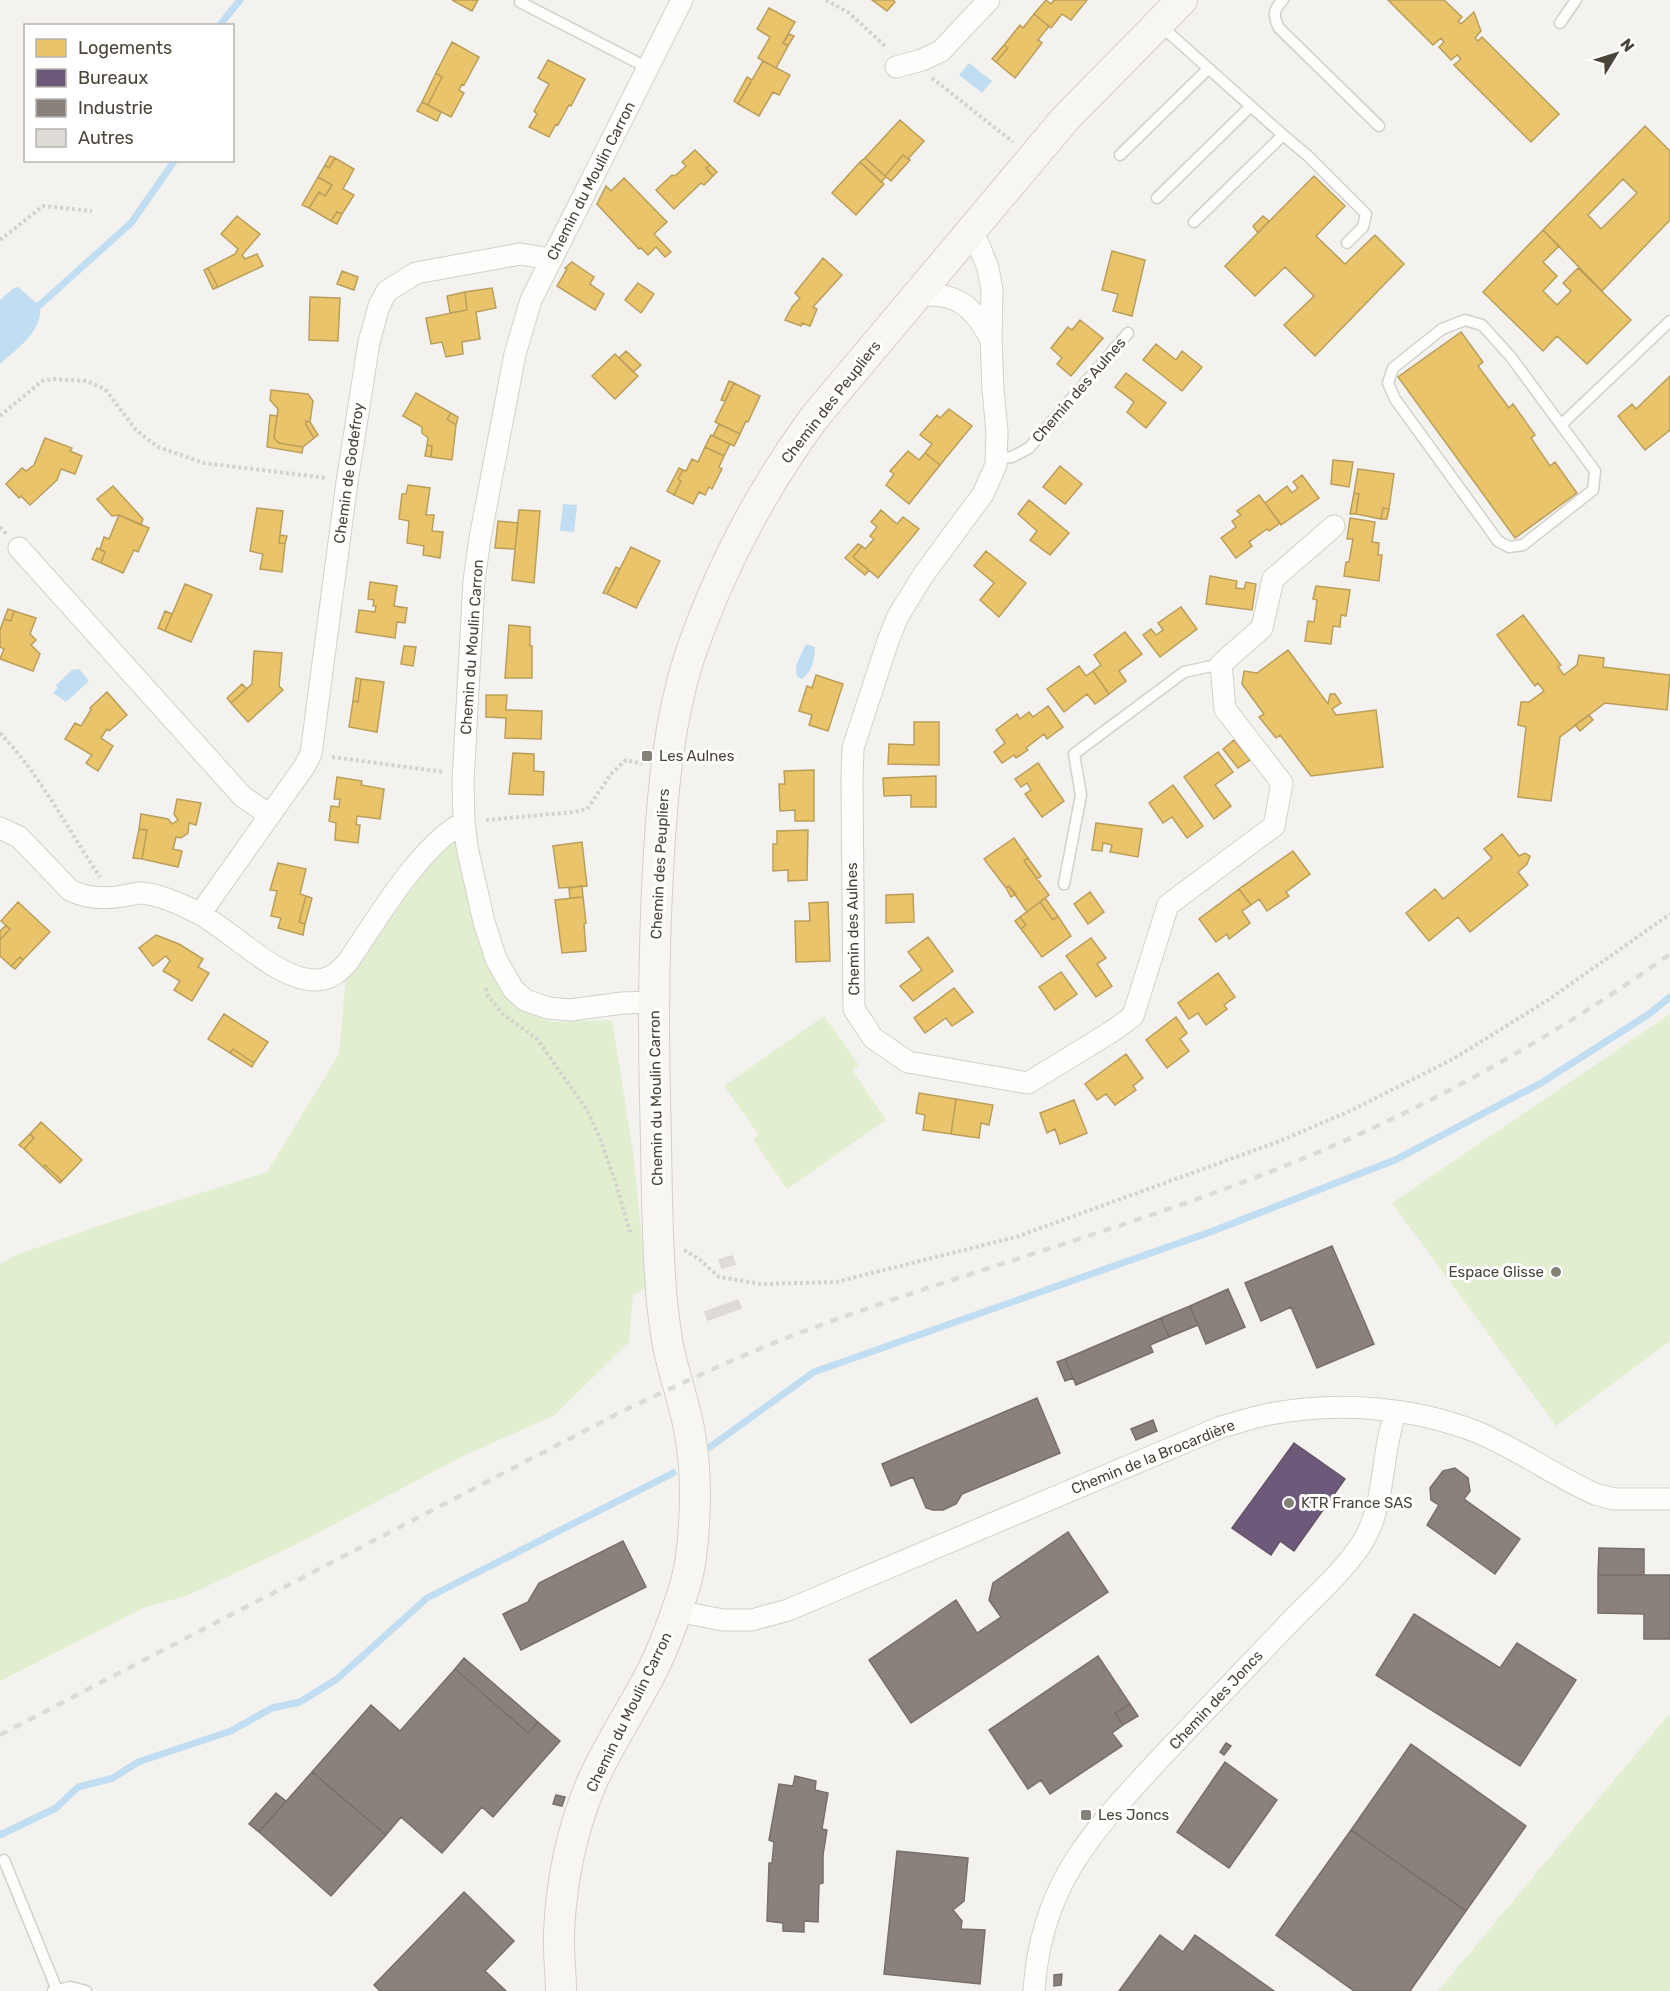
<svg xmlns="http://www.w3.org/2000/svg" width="1670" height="1991" font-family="Rubik,sans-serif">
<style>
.green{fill:#e1eecf}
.water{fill:#c0ddf1}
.homes{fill:#e9c46a;stroke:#ba9e5b;stroke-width:1.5;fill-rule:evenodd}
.offices{fill:#6d597a;stroke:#635366;stroke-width:1.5}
.industry{fill:#8a817c;stroke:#776f68;stroke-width:1.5}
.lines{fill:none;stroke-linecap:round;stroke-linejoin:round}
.stream{stroke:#c0ddf1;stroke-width:7}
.building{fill:#dedbd6;stroke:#dcd9d4;stroke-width:1.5}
.lane-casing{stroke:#d2d0cb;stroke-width:13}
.street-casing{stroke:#d2d0cb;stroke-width:23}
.secondary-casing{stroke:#d3cfc5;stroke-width:32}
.path{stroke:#d3d2cc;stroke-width:4;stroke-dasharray:3 3;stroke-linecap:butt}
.lane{stroke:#fdfdfc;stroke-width:10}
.street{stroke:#fdfdfc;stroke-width:21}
.secondary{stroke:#f7f6f1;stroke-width:30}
.rail{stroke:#dbdbda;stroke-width:4.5;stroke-dasharray:8 8;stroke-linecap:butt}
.poi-dot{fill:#868178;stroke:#fff;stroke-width:2}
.labels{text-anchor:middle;stroke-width:6;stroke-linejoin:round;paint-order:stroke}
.street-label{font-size:15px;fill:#4b4439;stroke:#fff}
.poi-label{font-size:15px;fill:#4b4439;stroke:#fff;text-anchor:start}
</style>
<rect width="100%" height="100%" fill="#f4f2ee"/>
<path class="green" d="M455 835 507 994 532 1014 553 1022 612 1020 633 1152 647 1288 633 1295 629 1342 555 1415 463 1456 295 1545 186 1596 143 1608 0 1681V1264L16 1255 113 1221 267 1172 339 1054 346 977 416 875Z
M1670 1014V1341L1556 1426 1392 1203Z
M824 1016 859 1065 852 1070 886 1120 787 1189 753 1139 759 1135 724 1086Z
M1670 1713V1991H1438Z"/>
<path class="water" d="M969 63 992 81 982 93 959 75Z
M18 287 40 306C43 331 17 349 0 364V300L14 288Z
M563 504 577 505 574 532 560 531Z
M806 644 815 647C815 659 812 672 802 679L797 677 796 665Z
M79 669 89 681 66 702 53 693 58 688 56 685 72 670Z"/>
<path class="homes" d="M452 0H478L472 11Z
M872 0H893L895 2 887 11Z
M1046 0 1051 4 1054 0H1087L1071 20 1062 14 1051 28 1034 14Z
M1388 0H1444L1462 17 1458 21 1461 24 1474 12 1481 31 1475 38 1478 41 1482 37 1559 114 1531 142 1454 65 1461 59 1457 55 1451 60 1439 47 1444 42 1441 38 1433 45Z
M769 8 795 22 783 43 788 46 776 68 758 58 770 37 757 29Z
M1034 14 1049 26 1038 40 1042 43 1015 78 996 62 1008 48 1004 45 1020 25 1023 28Z
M789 34 794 36 788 46 783 43Z
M452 42 479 57 464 85 462 84 459 90 464 93 451 117 428 105 442 77 436 73Z
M1004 45 1008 48 996 62 992 59Z
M548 60 585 79 571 106 569 105 558 125 556 124 549 137 529 127 537 114 534 111 549 84 538 78Z
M763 61 790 75 779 95 773 92 759 116 738 104Z
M436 73 442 77 428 105 422 102Z
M747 77 752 80 738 104 734 101Z
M422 102 441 112 437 121 417 111Z
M900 120 924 141 908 159 903 155 885 176 865 158Z
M1645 126 1670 151V220L1602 291 1543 230ZM1623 179 1637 193 1601 229 1588 215Z
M695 150 710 165 706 168 713 176 704 185 701 183 674 209 656 190 672 175 675 176 686 166 682 162Z
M903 155 910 160 891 181 885 176Z
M330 156 335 158 329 168 325 165Z
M335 158 354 169 343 189 354 195 342 214 337 212 331 221 309 208 319 192 325 196 332 185 318 177 325 165 329 168Z
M865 158 886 177 881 182 860 162Z
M860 162 884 184 856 215 832 193Z
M710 165 717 172 713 176 706 168Z
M1314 176 1345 206 1316 236 1345 264 1375 235 1404 264 1315 356 1284 325 1314 296 1285 267 1255 296 1225 266Z
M318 177 332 185 325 196 319 192 309 208 302 205Z
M624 178 667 222 654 234 671 252 665 257 656 247 648 255 641 248 639 249 597 204 606 186 611 191Z
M337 212 342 214 337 224 331 221Z
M237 216 260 234 242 255 245 259 257 254 263 266 218 287 208 268 235 254 238 249 221 234Z
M1263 216 1269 221 1258 233 1253 226Z
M1543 230 1559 246 1543 262 1557 276 1543 291 1557 305 1571 291 1563 283 1578 268 1631 320 1587 364 1557 336 1543 351 1483 292Z
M1112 251 1145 260 1132 316 1113 311 1118 294 1102 290Z
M823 258 842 275 813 307 817 309 810 326 802 323 801 326 785 320 792 307 800 298 795 293Z
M572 262 594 277 590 284 604 294 595 310 557 286 567 269 565 268Z
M208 268 218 287 213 289 204 270Z
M342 271 358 277 354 290 337 284Z
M638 283 654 294 641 313 625 300Z
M492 288 496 308 476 312 480 339 462 342 463 354 446 357 442 342 431 344 426 318 467 310 465 292Z
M465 292 467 310 450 313 447 296Z
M310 297 340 298 338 341 309 340Z
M1080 320 1103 338 1071 376 1057 364 1062 358 1051 348 1068 327 1072 330Z
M1461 332 1483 362 1478 366 1509 408 1513 404 1535 435 1531 438 1550 466 1555 462 1577 493 1515 538 1398 377Z
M1156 344 1176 360 1182 351 1202 367 1182 391 1143 360Z
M626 351 641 365 633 372 619 358Z
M615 354 638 376 615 399 592 376Z
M1126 373 1166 403 1146 428 1127 412 1134 402 1115 387Z
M1670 376V430L1645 450 1618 416 1632 404 1636 409Z
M729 381 734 383 725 401 721 400Z
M734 383 760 396 748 422 746 421 740 434 715 422Z
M271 390 308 394 313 401 310 422 306 421V425L314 438 303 447 279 443 274 438 278 409 270 400Z
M416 393 451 413 447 419 456 425 452 460 431 457 432 446 427 445 428 438 422 433V427L403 416Z
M949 409 972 426 940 465 925 453 932 444 920 435 937 415 940 418Z
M451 413 458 417 456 425 447 419Z
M270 415 277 416 274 438 279 443 303 447 302 453 267 447Z
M306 421 310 422 318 435 314 438 306 425Z
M719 424 740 434 734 446 713 436Z
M711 435 730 444 724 456 705 447Z
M45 438 72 448 70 451 82 456 75 474 61 469 57 480 30 505 21 496 19 498 6 484 22 468 26 471 34 465Z
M427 445 432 446 431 457 425 456Z
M705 447 724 456 719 467 722 469 712 489 709 487 705 495 699 492 693 504 674 495 681 481 678 479 683 470 686 471 692 459 698 462Z
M908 451 919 460 925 453 940 465 909 504 886 485 894 474 890 471Z
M1333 460 1353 462 1349 487 1331 484Z
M1060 466 1082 484 1065 504 1043 487Z
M679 468 683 470 678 479 681 481 674 495 667 491Z
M1358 469 1394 474 1389 509 1383 508 1381 519 1356 514 1359 494 1354 493Z
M1302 475 1319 498 1281 525 1265 503 1287 486 1292 493 1298 488 1293 482Z
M408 485 430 488 426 515H434L432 531 443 532 440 558 423 555 424 546 407 543 409 521 399 519 402 494H406Z
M113 486 143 519 141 525 119 515 112 516 97 499Z
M1354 493 1359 494 1356 514H1350Z
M1259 495 1280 523 1269 531 1267 529 1249 542 1252 546 1236 558 1221 538 1236 527 1232 521 1241 515 1237 511Z
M1029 500 1069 533 1050 555 1030 540 1037 531 1018 514Z
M257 508 283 511 279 543 285 544 282 572 260 569 263 554 250 551Z
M1383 508 1389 509 1387 519H1381Z
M519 510 540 511 534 583 512 580Z
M881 510 897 524 903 517 919 529 878 578 853 557 862 546 865 549 874 539 870 536 877 527 871 522Z
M119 515 149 528 138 552 134 550 123 573 101 563 105 552 100 549 104 537 109 539Z
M1350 518 1375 522 1372 542 1379 543 1378 555H1382L1379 581 1344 576 1346 562H1349L1353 539H1347Z
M498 521 518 523 515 549 495 548Z
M280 535 287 536 285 544 279 543Z
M858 544 862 546 853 557 869 570 865 575 845 558Z
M631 547 660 561 636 608 607 594Z
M97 548 105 552 101 563 92 559Z
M986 551 1026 583 999 617 980 600 994 583 974 566Z
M616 567 620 569 607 594 603 593Z
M1210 576 1237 581 1236 588 1244 589 1246 582 1256 584 1252 610 1206 604Z
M370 582 397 586 394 606 407 608 405 623 397 622 395 638 356 632 359 610 375 612 376 606H373L374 600 368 599Z
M185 584 212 595 191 642 165 631Z
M1316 586 1350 590 1346 616 1341 615 1340 627 1333 626 1331 644 1305 641 1308 621 1314 622 1317 600 1313 599Z
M1181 607 1197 629 1160 657 1143 635 1151 629 1156 635 1163 630 1158 623Z
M8 609 14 611 11 621 4 619Z
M14 611 36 618 30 634 36 640 31 645 40 654 33 671 0 659 4 649 0 647V630L4 619 11 621Z
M165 611 172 614 165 631 158 628Z
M1523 615 1561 665 1558 667 1564 675 1577 665 1579 655 1604 658 1603 667 1670 675 1667 710 1605 703 1560 737 1551 801 1518 797 1526 727 1518 725 1521 702H1529L1544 691 1538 683 1535 686 1497 635Z
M509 625 530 627V646H532V678H505Z
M1125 632 1142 654 1119 671 1126 681 1109 694 1093 671 1101 665 1094 655Z
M404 646 416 647 413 666 401 664Z
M1288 650 1328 704 1330 694H1335L1341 703 1332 709 1336 715 1376 710 1383 767 1311 776 1280 735 1276 738 1259 717 1264 714 1242 684 1244 671 1257 673Z
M254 651 282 653 279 686 283 690 248 722 231 703 252 684Z
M1079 666 1086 676 1093 671 1109 694 1095 704 1087 694 1064 712 1047 689Z
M816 675 843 684 828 731 809 725 812 715 799 711 807 686 812 688Z
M356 678 361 679 358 702 353 701Z
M361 679 384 682 377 732 349 727 353 701 358 702Z
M242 684 247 689 231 703 227 698Z
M107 692 127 715 109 731 107 729 101 738 113 746 98 771 86 763 92 755 65 739 75 723 81 726 91 710 90 708Z
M486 695H507L506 710 542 711 541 739 505 738 506 718 486 717Z
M1048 706 1063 727 1047 739 1044 734 1026 748 1028 750 1016 758 1014 755 1002 763 994 752 1005 743 996 730 1017 714 1020 719 1029 712 1033 717Z
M1589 715 1593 720 1580 731 1575 725Z
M914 722H939V765L888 764 889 744 914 745Z
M1234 740 1250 760 1238 768 1223 749Z
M1218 752 1233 772 1215 785 1231 806 1214 819 1184 777Z
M513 753 534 754V771L544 772 543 795 509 794Z
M1038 763 1064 801 1042 817 1025 794 1031 790 1027 783 1021 787 1015 779Z
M814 770V821H795V810L780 811 779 784H785L784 771Z
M936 776V807H911V795L884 796 883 778Z
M337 777 362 781 361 785 384 789 380 819 357 816 356 825H360L358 843 335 840 336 823 329 821 331 806 339 807 340 799H334Z
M1173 785 1203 826 1187 838 1172 817 1163 823 1149 803Z
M177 799 201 803 196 825 189 823 188 833 181 838 176 837 173 849 182 851 178 867 142 859 147 830 139 829 141 814 168 819 172 824 178 820 174 814Z
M1096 823 1142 829 1138 857 1110 852 1112 845 1103 843 1102 851 1092 850Z
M139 829 147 830 142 859 133 858Z
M808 830 807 880 788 881V870L773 871V844H777V831Z
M1502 834 1519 856 1525 853 1530 856 1527 864 1518 872 1528 885 1470 932 1458 917 1429 941 1406 913 1435 889 1443 899 1492 858 1484 849Z
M1014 838 1028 858 1024 861 1049 895 1027 912 1009 886 1006 888 984 859Z
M582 842 587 886 559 888 553 846Z
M1293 851 1310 874 1286 892 1289 896 1267 911 1259 899 1251 905 1239 889Z
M1028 858 1041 876 1037 879 1024 861Z
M278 863 306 869 300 894 306 896 299 922 305 924 303 935 278 928 281 918 271 916 277 891 270 890Z
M582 886 583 897 570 898 569 888Z
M1009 886 1016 894 1011 897 1006 888Z
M1239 889 1251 905 1242 911 1250 923 1229 939 1227 934 1216 942 1199 919Z
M1090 892 1104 912 1088 924 1074 904Z
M913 894 914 922 886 923V895Z
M306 896 312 898 305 924 299 922Z
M583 897 586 923 584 924 586 951 562 953 555 900Z
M1045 898 1058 916 1053 920 1040 902Z
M18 902 50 932 23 960 20 957 11 966 0 956V940L10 929 1 921Z
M828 902 830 961 796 962 795 921H810L809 903Z
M1040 902 1053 920 1058 916 1071 936 1042 957 1021 929 1026 925 1020 917Z
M1020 917 1026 925 1021 929 1015 921Z
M6 925 10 929 0 940V931Z
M156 935 179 944 203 959 198 967 209 973 192 1001 174 990 180 981 163 971 170 961 166 956 153 966 139 948Z
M928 937 953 971 913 1001 900 986 922 970 908 952Z
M1091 938 1106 958 1097 964 1112 986 1096 997 1066 956Z
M20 957 23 960 15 969 11 966Z
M1061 972 1077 994 1055 1010 1039 987Z
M1218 973 1235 997 1224 1005 1227 1009 1206 1025 1198 1013 1189 1019 1178 1003Z
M954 988 973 1012 952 1026 946 1018 925 1033 914 1018Z
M224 1014 268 1042 254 1063 233 1049 230 1053 208 1039Z
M1176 1017 1187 1033 1180 1039 1189 1051 1167 1068 1146 1040Z
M233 1049 254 1063 252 1067 230 1053Z
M1126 1054 1143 1078 1133 1086 1136 1090 1115 1105 1106 1094 1097 1100 1085 1084Z
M919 1093 956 1099 951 1134 923 1130 925 1115 916 1113Z
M956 1099 993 1105 989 1125 981 1123 979 1138 951 1134Z
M1074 1100 1087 1133 1060 1144 1055 1129 1047 1133 1040 1113Z
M41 1122 82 1160 62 1181 45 1165 43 1167 24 1149 34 1138 30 1134Z
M30 1134 34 1138 24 1149 19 1145Z
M45 1165 62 1181 60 1183 43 1167Z"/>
<path class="offices" d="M1294 1443 1345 1479 1294 1551 1280 1541 1271 1555 1232 1528Z"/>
<path class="industry" d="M1332 1246 1374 1344 1317 1368 1291 1307 1261 1321 1245 1283Z
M1228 1289 1245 1327 1206 1344 1190 1306Z
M1190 1306 1198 1325 1169 1337 1161 1318Z
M1161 1318 1169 1337 1150 1345 1153 1352 1076 1385 1065 1359Z
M1065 1359 1073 1378 1065 1381 1057 1362Z
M1037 1398 1060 1453 962 1494 956 1504 943 1510H933L926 1508 913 1477 891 1486 882 1464Z
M1153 1420 1157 1431 1136 1440 1131 1429Z
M1455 1468 1468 1478 1470 1491 1464 1499 1520 1539 1495 1574 1427 1525 1439 1505 1431 1500 1430 1488 1443 1471Z
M1068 1532 1108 1592 911 1723 869 1660 956 1600 977 1633 1001 1617 989 1600 993 1583Z
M623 1541 646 1587 521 1650 503 1614 528 1602 539 1583Z
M1599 1548 1644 1549V1575H1598Z
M1598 1575H1670V1639H1644V1614L1598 1613Z
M1414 1614 1500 1668 1517 1643 1576 1680 1520 1766 1376 1675Z
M1098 1656 1130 1704 1115 1713 1123 1725 1112 1733 1122 1746 1050 1794 1041 1780 1028 1789 989 1730Z
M464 1658 538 1722 528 1733 455 1669Z
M455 1669 528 1733 538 1722 560 1741 493 1817 482 1807 442 1853 401 1817 386 1835 312 1772 371 1705 400 1731Z
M1130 1704 1138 1716 1123 1725 1115 1713Z
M1226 1743 1231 1746 1224 1755 1220 1752Z
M1411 1744 1526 1826 1466 1911 1351 1830Z
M1225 1762 1277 1800 1229 1868 1177 1832Z
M312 1772 386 1835 331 1896 259 1832Z
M795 1776 816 1781 815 1790 828 1793 822 1829 827 1830 823 1855V1883L819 1884 818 1922 804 1921V1932L783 1931V1923L767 1921 769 1863H772L774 1842 769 1840 779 1784 793 1786Z
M276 1793 286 1801 259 1832 249 1824Z
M556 1795 565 1797 562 1806 553 1804Z
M1351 1830 1466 1911 1410 1991H1354L1276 1935Z
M897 1851 968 1858 964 1901 953 1910 962 1921 961 1929 985 1930 980 1984 884 1974Z
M464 1892 514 1941 485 1971 506 1991H380L374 1985Z
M1160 1935 1183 1952 1195 1935 1274 1991H1119Z
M1062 1974 1061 1985 1054 1986V1975Z"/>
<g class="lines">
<path class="stream" d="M219 26 240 0
M33 311 131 223 175 160
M710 1447 814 1372 1213 1231 1395 1160 1541 1083 1649 1014 1670 997
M0 1835 56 1808 78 1787 113 1778 138 1762 231 1731 272 1708 300 1702 337 1679 427 1598 673 1473"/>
</g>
<path class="building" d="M732 1256 735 1264 722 1268 719 1260Z
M738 1300 741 1308 708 1320 705 1312Z"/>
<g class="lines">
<g class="lane-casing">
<path id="lane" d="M1283 0C1273 10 1273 16 1279 28L1379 126
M520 2 648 68
M1560 23 1576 0
M1160 25 1283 135 1194 222
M1283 135 1307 155 1366 214 1363 227 1347 243
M1120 155 1208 69
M1157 198 1251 106
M1465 320 1482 325 1511 357 1595 471 1593 490 1523 545 1509 547 1498 541 1395 399 1388 383 1393 368 1442 329Z
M1561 425 1670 321
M997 458 1012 457 1029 448 1128 333
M1064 884 1081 795 1074 754 1184 672 1221 664
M4 1860 57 1990
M53 1991 71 1987 86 1991"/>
</g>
<g class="street-casing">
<path id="street" d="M896 67 922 60 941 51 989 0
M968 235 978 243 988 268 992 290 991 338 993 389 997 432 996 465 983 494 924 574 898 616 888 641 853 748 852 778 854 1009 873 1038 908 1062 1028 1083 1114 1030 1133 1016 1168 905 1274 826 1282 783 1225 709 1221 664 1262 628 1273 579 1334 526
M917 296C954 291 973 305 990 338
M19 548 243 797 270 815
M0 828 19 837 70 890C87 899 105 899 123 896 129 895 136 893 142 893 160 895 181 904 198 913 231 930 278 981 316 980 329 980 338 973 347 963 376 921 419 846 464 822
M200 914 304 767 311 754 347 482 369 342 379 306 387 291 416 273 520 254 551 259
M654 1002 622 1003 571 1010 548 1008 525 1000 513 989 496 959 484 922 467 847 464 822 463 781 474 581 480 538 515 354 531 300 682 0
M677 1611 723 1620H752L788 1610 1221 1427C1237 1423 1253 1417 1270 1414 1337 1401 1413 1407 1477 1432 1518 1449 1555 1476 1595 1494L1614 1499H1670
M1034 1991C1041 1880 1096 1828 1167 1751 1208 1708 1248 1666 1289 1623 1314 1597 1347 1569 1365 1538 1378 1514 1381 1487 1385 1460 1387 1443 1391 1427 1395 1411"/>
</g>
<g class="secondary-casing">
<path id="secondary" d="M561 1991C561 1972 558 1952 559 1933 561 1885 571 1834 589 1789 606 1748 631 1712 651 1673 665 1646 675 1617 684 1589 687 1578 690 1568 691 1557 696 1516 697 1474 690 1434 685 1404 674 1375 668 1346 665 1327 662 1308 661 1289 656 1226 657 1162 655 1100 653 1017 654 935 659 853 663 788 669 721 689 658 718 572 760 492 814 418L1065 119 1182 0"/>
</g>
<path class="path" d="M826 0 849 13 883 44 886 49
M932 78 1013 142
M0 240 43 206 92 211
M0 416 42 381 54 379 86 381 105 389 136 430 158 447 204 463 327 478
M0 527 6 534
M0 733C41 776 67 828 100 877
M332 757 444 772
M486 820 574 812 587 809 612 773 626 760 642 764
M486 988 488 996 503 1014 537 1039 587 1110 600 1138 617 1187 630 1232
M684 1250 699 1259 719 1277 761 1284 836 1282 1016 1237 1280 1141 1352 1110 1453 1059 1548 1000 1670 914"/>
<use href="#lane" class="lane"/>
<use href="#street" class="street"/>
<use href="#secondary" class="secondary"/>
<path class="rail" d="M0 1735 619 1413C682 1383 745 1353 810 1329 972 1269 1141 1225 1302 1159 1433 1105 1555 1036 1670 954"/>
</g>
<g class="poi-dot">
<rect x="641" y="750" width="12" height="12" rx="3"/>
<circle cx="1556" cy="1272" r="6"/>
<circle cx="1289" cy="1503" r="6"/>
<rect x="1080" y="1809" width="12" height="12" rx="3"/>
</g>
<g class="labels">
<g class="street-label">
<text transform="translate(591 181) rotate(-63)" y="5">Chemin du Moulin Carron</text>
<text transform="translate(1079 390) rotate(-49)" y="5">Chemin des Aulnes</text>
<text transform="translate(831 402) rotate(-52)" y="5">Chemin des Peupliers</text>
<text transform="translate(349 473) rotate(-82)" y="5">Chemin de Godefroy</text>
<text transform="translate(472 647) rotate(-86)" y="5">Chemin du Moulin Carron</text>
<text transform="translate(660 864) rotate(-87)" y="5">Chemin des Peupliers</text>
<text transform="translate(853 929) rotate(-91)" y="5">Chemin des Aulnes</text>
<text transform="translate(656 1098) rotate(-91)" y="5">Chemin du Moulin Carron</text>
<text transform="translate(1153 1457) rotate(-22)" y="5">Chemin de la Brocardière</text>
<text transform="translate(1216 1700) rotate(-47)" y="5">Chemin des Joncs</text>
<text transform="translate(629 1712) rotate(-64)" y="5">Chemin du Moulin Carron</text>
</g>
<g class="poi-label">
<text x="659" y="761">Les Aulnes</text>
<text x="1544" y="1277" text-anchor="end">Espace Glisse</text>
<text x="1301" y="1508">KTR France SAS</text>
<text x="1098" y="1820">Les Joncs</text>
</g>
</g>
<rect x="24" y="24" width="210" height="138" fill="#ffffff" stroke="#b7b4b0" stroke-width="1.5"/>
<rect x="36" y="39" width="30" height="18" fill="#e9c46a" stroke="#b7b4b0" stroke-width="1.5"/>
<text x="78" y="54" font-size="18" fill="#4b4439">Logements</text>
<rect x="36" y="69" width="30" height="18" fill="#6d597a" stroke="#b7b4b0" stroke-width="1.5"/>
<text x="78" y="84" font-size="18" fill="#4b4439">Bureaux</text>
<rect x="36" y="99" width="30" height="18" fill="#8a817c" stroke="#b7b4b0" stroke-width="1.5"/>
<text x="78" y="114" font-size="18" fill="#4b4439">Industrie</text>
<rect x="36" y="129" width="30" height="18" fill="#dedbd6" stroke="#b7b4b0" stroke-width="1.5"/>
<text x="78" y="144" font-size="18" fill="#4b4439">Autres</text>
<g transform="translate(1616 54) rotate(52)" stroke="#ffffff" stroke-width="4.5" paint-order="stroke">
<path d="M0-4.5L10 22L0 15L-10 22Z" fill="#4b4439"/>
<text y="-9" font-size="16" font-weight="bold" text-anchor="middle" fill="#4b4439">N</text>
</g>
</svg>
